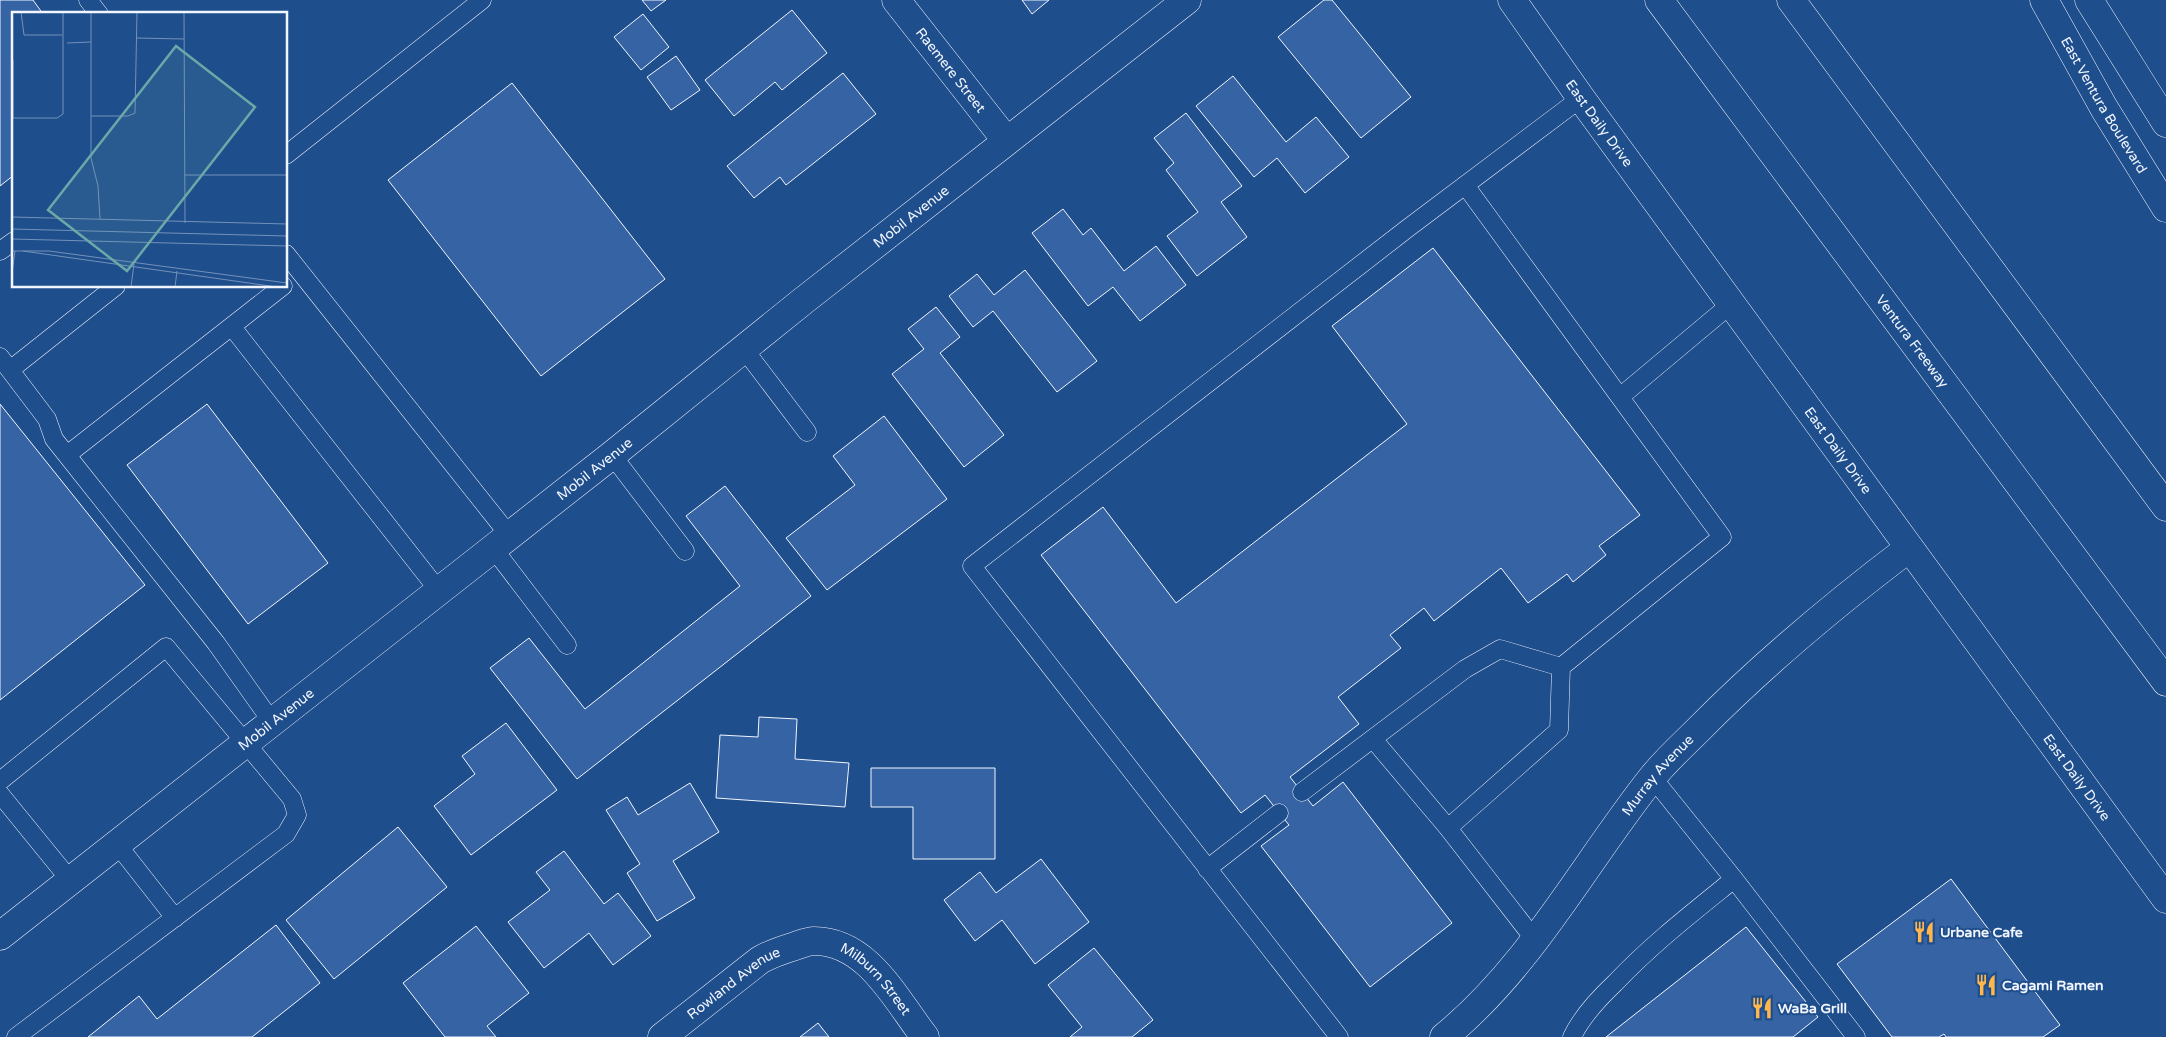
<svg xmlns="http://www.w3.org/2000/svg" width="2166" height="1037" font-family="'Varela Round',sans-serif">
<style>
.building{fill:#3563a3;stroke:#f2f6ff}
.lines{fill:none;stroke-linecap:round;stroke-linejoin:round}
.lane-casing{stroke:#f2f6ff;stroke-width:19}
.street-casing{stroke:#f2f6ff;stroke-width:29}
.secondary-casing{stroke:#f2f6ff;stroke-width:29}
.highway-casing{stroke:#f2f6ff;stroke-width:29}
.lane{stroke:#1f4e8c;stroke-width:18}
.street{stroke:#1f4e8c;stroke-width:28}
.secondary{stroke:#1f4e8c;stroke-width:28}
.highway{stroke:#1f4e8c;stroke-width:28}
.labels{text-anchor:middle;stroke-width:4;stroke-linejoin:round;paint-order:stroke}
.street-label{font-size:14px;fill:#f2f6ff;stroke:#1f4e8c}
.poi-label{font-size:14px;font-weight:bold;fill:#f2f6ff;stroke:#1f4e8c;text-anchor:start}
.inset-road{fill:none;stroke:#7391ba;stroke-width:1}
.view{fill:#6aa9a8;fill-opacity:0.15;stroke:#6aa9a8;stroke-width:2.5}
.inset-edge{fill:none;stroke:#f2f6ff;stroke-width:2.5}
</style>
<rect width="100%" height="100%" fill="#1f4e8c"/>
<path class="building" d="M0 0H33L43 14H14V175L0 186Z
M642 0H666L651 11Z
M1022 0H1049L1032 14Z
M1324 0H1332L1411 97 1361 138 1278 37Z
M792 10 827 53 782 90 775 82 734 116 705 80Z
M643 14 669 47 641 70 614 37Z
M676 56 700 90 671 110 647 77Z
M843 73 876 114 786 185 780 177 754 198 727 166Z
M1233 76 1286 142 1316 117 1349 157 1305 193 1277 158 1254 177 1196 106Z
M512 83 665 279 541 376 388 180Z
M1186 113 1242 186 1221 202 1247 237 1197 276 1167 236 1198 212 1166 170 1174 163 1154 138Z
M1063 209 1083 235 1091 228 1124 271 1156 246 1186 285 1140 321 1113 287 1088 306 1032 233Z
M1433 248 1640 515 1599 546 1606 555 1573 582 1567 574 1528 603 1501 568 1434 621 1424 608 1390 635 1401 648 1338 697 1359 724 1290 777 1313 806 1343 782 1452 923 1370 987 1261 846 1289 825 1265 795 1241 813 1041 555 1103 507 1176 603 1407 424 1332 326Z
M1025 270 1097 361 1057 392 993 311 973 327 949 296 977 274 994 295Z
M936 307 960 337 940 353 1004 435 964 467 892 374 924 349 908 329Z
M0 404 145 585 0 700Z
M207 404 328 563 248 624 127 465Z
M884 416 947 499 827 590 786 538 855 485 833 456Z
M725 486 811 596 577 779 490 668 529 638 585 709 740 586 686 516Z
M759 717 797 719 795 759 849 763 845 807 716 798 720 735 758 737Z
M506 723 557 790 471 855 434 806 475 774 462 756Z
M871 768H995V859H913V807H871Z
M690 783 719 832 673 861 695 898 657 921 627 873 640 864 606 810 627 797 638 815Z
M398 827 447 887 334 979 286 920Z
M564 851 604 904 618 893 651 936 613 965 589 933 544 968 508 922 550 890 536 872Z
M1041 859 1089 922 1035 964 1002 920 975 941 944 900 980 872 996 893Z
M1951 879 2060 1025 2043 1037H1946L1944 1034 1939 1037H1892L1837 964Z
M276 925 320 983 252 1037H88L139 996 157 1019Z
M476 926 529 993 487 1026 496 1037H445L403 983Z
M1746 927 1818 1017 1793 1037H1606Z
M1094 948 1153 1020 1132 1037H1070L1082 1027 1048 985Z
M818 1023 829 1037H800Z"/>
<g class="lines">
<g class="lane-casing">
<path id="lane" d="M88 0 99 14
M286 155 482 0
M1465 185 1722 537 1561 667 1559 730 1448 828 1535 940
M0 251 14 241
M286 254 509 535
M232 327 439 591
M744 349 807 432
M0 357 47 419 54 439 216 643 272 722
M10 370 116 286
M1620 397 1731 304
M67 455 283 286
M612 455 685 551
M493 548 567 645
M1373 739 1448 828
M1652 777 1734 879 1856 1037
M0 781 166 647 292 799 297 815 286 834 16 1037
M1302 792 1465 669 1500 649 1561 667
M0 794 70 880
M117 844 175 918
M1207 869 1279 813
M1339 1037 972 566 1408 228 1581 98
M1572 1037C1582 1016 1598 999 1615 983 1652 944 1692 913 1734 879"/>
</g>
<g class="street-casing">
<g id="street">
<path id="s1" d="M896 0 1006 140"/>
<path id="s2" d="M0 936 612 455 803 301 1187 0"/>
<path id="s3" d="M662 1037 760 960C772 953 782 950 795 946 801 944 808 941 814 941 868 941 896 1000 925 1037"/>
<path id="s4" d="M1444 1037C1530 967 1583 865 1651 779 1665 761 1682 746 1698 730 1763 664 1835 604 1909 548"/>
</g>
</g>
<g class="secondary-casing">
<g id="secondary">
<path id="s5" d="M1512 0 1581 98 2166 899"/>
<path id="s6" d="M2044 0 2104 108 2166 208"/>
<path d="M2089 0 2166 123"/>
</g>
</g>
<g class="highway-casing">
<g id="highway">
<path id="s7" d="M1659 0 2166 682"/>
<path d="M1791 0 2166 507"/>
</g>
</g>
<use href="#lane" class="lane"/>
<use href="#street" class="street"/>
<use href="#secondary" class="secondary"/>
<use href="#highway" class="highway"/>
</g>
<defs>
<g id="restaurant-bare" transform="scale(1.725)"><path d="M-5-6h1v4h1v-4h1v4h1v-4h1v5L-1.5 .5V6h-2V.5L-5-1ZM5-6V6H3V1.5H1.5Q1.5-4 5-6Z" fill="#ffb74d" stroke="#1f4e8c" stroke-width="2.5" paint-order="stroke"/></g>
</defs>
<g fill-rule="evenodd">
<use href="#restaurant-bare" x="1924" y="932"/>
<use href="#restaurant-bare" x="1986" y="985"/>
<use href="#restaurant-bare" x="1762" y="1008"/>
</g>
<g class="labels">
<g class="street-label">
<text dy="5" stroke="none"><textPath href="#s1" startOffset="89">Raemere Street</textPath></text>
<text dy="5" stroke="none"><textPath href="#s6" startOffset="121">East Ventura Boulevard</textPath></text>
<text dy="5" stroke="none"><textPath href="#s5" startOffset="151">East Daily Drive</textPath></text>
<text dy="5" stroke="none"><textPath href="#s2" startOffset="1161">Mobil Avenue</textPath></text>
<text dy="5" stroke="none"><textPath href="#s7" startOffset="425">Ventura Freeway</textPath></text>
<text dy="5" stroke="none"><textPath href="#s5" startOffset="556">East Daily Drive</textPath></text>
<text dy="5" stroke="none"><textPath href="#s2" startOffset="756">Mobil Avenue</textPath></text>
<text dy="5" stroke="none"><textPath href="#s2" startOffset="351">Mobil Avenue</textPath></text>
<text dy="5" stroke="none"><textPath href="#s4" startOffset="339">Murray Avenue</textPath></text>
<text dy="5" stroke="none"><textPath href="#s5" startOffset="961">East Daily Drive</textPath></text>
<text dy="5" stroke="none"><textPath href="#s3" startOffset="258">Milburn Street</textPath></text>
<text dy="5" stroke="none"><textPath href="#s3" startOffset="90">Rowland Avenue</textPath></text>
</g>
<g class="poi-label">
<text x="1940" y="937">Urbane Cafe</text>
<text x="2002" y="990">Cagami Ramen</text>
<text x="1778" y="1013">WaBa Grill</text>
</g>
</g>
<g transform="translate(12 12)">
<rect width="275" height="275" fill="#1f4e8c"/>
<path class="inset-road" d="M9 0 12 23H50M79 0V146L86 174 88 207M172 0 173 211M125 26 172 27M55 31 79 30M79 104H116L123 101 125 0M0 106H45L51 102V0M1 106V48M173 163H275M0 205 275 212M0 217 275 224M0 227 275 234M0 239H37L275 271M11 239 265 275M0 261 3 239M119 275 122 252M163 275 165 259"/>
<path class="view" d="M164 34 243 95 115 259 36 198Z"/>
<rect width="275" height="275" class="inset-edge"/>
</g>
</svg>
